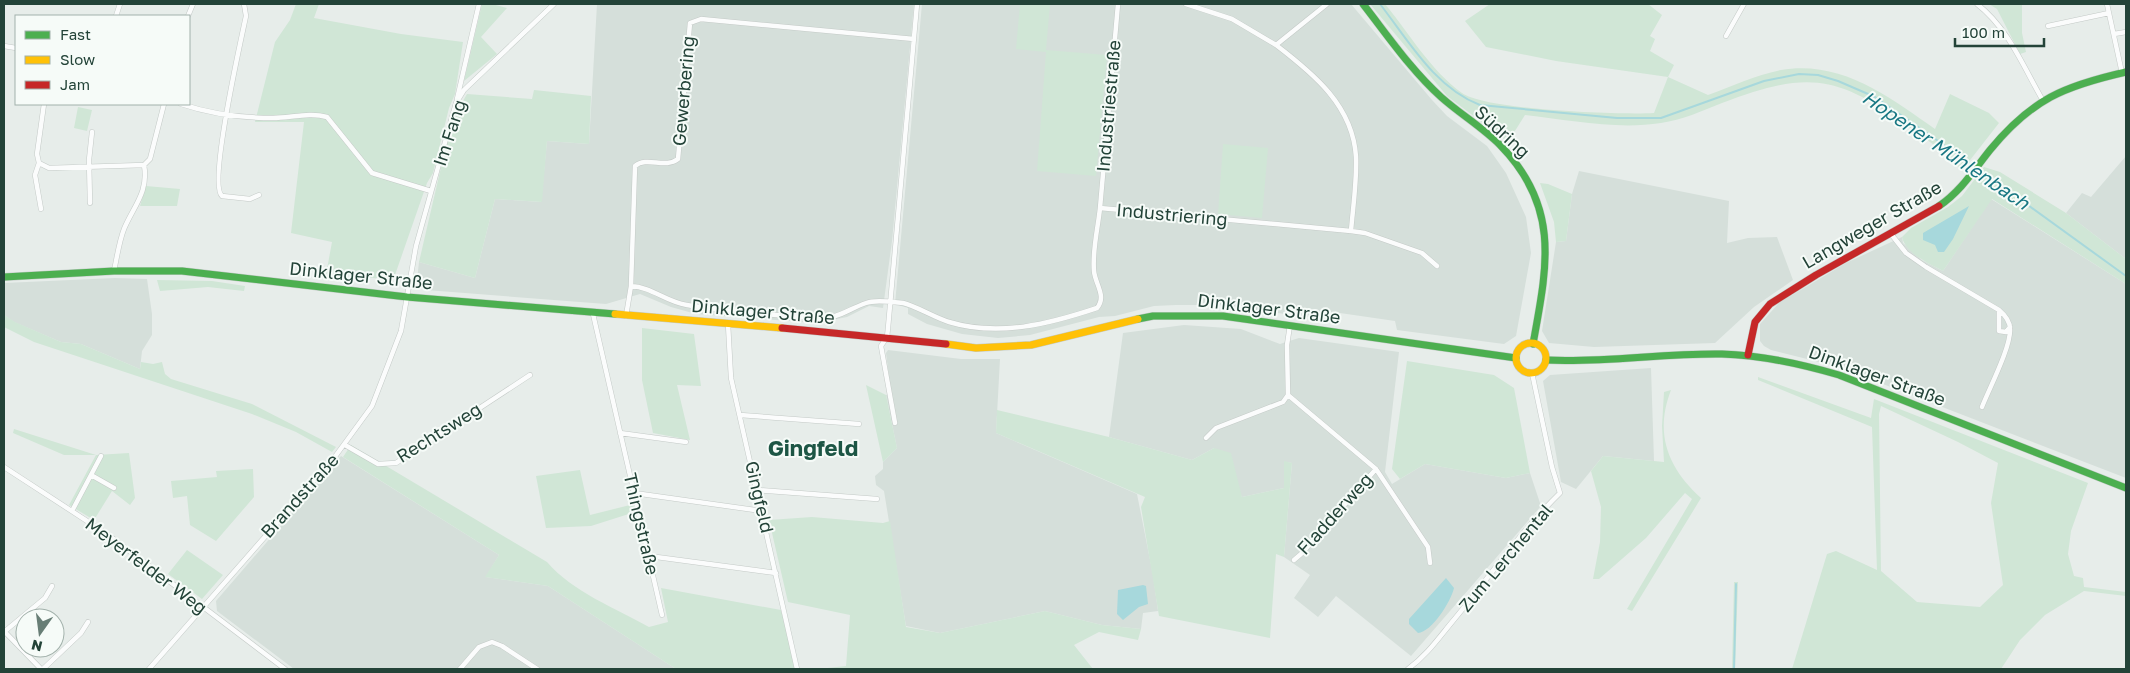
<svg xmlns="http://www.w3.org/2000/svg" width="2130" height="673" font-family="'Golos Text',sans-serif">
<style>
.built{fill:#d5dfda}
.green{fill:#d0e6d6;fill-rule:evenodd}
.water{fill:#a7d8dc}
.lines{fill:none;stroke-linecap:round;stroke-linejoin:round}
.stream{stroke:#a7d8dc;stroke-width:2}
.street-casing{stroke:#c4cac7;stroke-width:5.5}
.fast-casing{stroke:#c3cac7;stroke-width:8}
.slow-casing{stroke:#c3cac7;stroke-width:8}
.jam-casing{stroke:#c3cac7;stroke-width:8}
.street{stroke:#fbfcfc;stroke-width:4.5}
.fast{stroke:#4caf50;stroke-width:7}
.slow{stroke:#ffc107;stroke-width:7}
.jam{stroke:#c62828;stroke-width:7}
.labels{text-anchor:middle;stroke-width:4;stroke-linejoin:round;paint-order:stroke}
.street-label{font-size:18px;fill:#234338;stroke:#f6fbf8}
.water-label{font-size:19px;font-style:italic;fill:#187783;stroke:#f6fbf8}
.district-label{font-size:22px;font-weight:bold;fill:#1d5645;stroke:#f6fbf8}
</style>
<rect width="100%" height="100%" fill="#e7edea"/>
<path class="built" d="M597 4H914L892 241 883 308 869 306 847 317 817 323 696 314 671 307 640 294 606 304 426 290 420 287 417 281 419 262 475 278 495 199 541 202 547 141 589 144Z
M922 4H1351L1432 100 1447 116 1487 146 1506 173 1526 217 1531 253 1516 336 1504 344 1397 330 1395 321 1340 313 1339 321 1218 305H1176L1154 306 1115 316 1099 317 1030 335 998 338 962 334 927 324 908 314V308L895 304Z
M2126 156V259L2066 213 2082 193 2091 197Z
M1579 171 1729 201 1727 243 1748 238 1777 237 1793 280 1754 307 1715 343 1594 347 1549 343 1542 331 1556 242 1566 241 1572 194Z
M1991 199 2126 284V478L1839 367 1771 350 1764 346 1760 341V324L1779 303 1846 263 1902 237 1903 243 1922 260 1943 271Z
M115 278 147 279 152 314V335L142 351 140 369 81 344 61 342 14 322 4 315V283Z
M1184 325 1241 329 1280 344 1299 338 1399 352 1385 472 1392 484 1425 464 1506 478 1530 473 1541 506 1411 656 1336 596 1318 617 1294 598 1310 575 1284 557 1292 463 1284 462V488L1242 497 1214 448 1192 460 1109 437 1123 333Z
M888 350 961 359H1000L996 433 1137 494 1153 575 1158 611 1143 613 1141 629 1102 625 1045 611 940 633 906 626 884 491 876 485 875 476 883 469V462L897 448 886 395 891 393 886 353Z
M1651 368 1654 461 1603 456 1576 489 1561 482 1543 381 1550 375Z
M341 456 499 555 486 577 548 586 676 669H294L217 611 216 601Z"/>
<path class="green" d="M296 4H319L314 18 401 34 463 42 455 94 449 108 433 173 427 183 395 275 390 280 340 274 325 280 332 242 291 233 304 122H255L275 42 290 20Z
M482 4H492L507 8 481 37 497 54 464 81Z
M1020 4H1050L1046 50 1107 55 1096 176 1037 171 1046 52 1016 49Z
M1370 4H1385C1409 33 1431 71 1462 93 1485 110 1620 115 1654 113L1668 77 1556 61 1486 47 1465 21 1490 4H1648L1662 15 1650 36 1655 39 1650 51 1674 65 1668 77 1708 95C1732 86 1756 75 1781 70 1842 60 1889 97 1935 129L1950 94 1989 113 1999 123 1967 164 1960 169C1946 150 1920 136 1901 122 1832 71 1800 74 1722 103 1702 111 1682 120 1661 123 1617 130 1569 120 1525 115L1508 142 1447 96Z
M1989 4H2022V33L2026 52 2020 54 1997 9Z
M534 90 591 96 589 144 547 141 542 202 495 199 475 278 419 262 452 120 467 94 532 99Z
M78 107 92 110 87 131 74 128Z
M1223 144 1268 148 1262 218 1218 214Z
M1984 167 2000 172 2066 213 2126 259V284L1992 199 1943 271C1930 264 1905 253 1902 237L1911 228 1948 207 1962 196Z
M1540 183 1548 184 1572 194 1566 241 1556 242 1554 222Z
M146 186 180 189 177 206H140Z
M157 280 212 281 245 286 244 291 208 287 160 291Z
M4 315 15 322 61 342 81 344 140 369 141 362 153 364 162 362 165 374 171 379 252 404 336 447 332 452 296 432 252 414 34 342 4 327Z
M642 328 694 334 701 386 677 385 690 440 653 433 642 380Z
M1407 361 1494 375 1514 388 1530 473 1506 478 1425 464 1400 479 1392 469Z
M1758 377 1871 418 1874 399 2088 483 2071 531 2068 554 2074 576 2083 578 2084 587 2126 592V596L2084 591 2045 615 2020 640 2001 669H1792L1827 554 1836 551 1877 570 1872 427 1758 380ZM1881 406 1958 442 1998 463 1991 503 2003 585 1980 607 1917 602 1881 571 1879 414Z
M866 385 886 395 897 448 883 462Z
M1671 390C1654 434 1668 468 1701 498L1632 611 1627 609 1692 499 1685 493 1646 538 1599 579H1593L1600 542 1601 507 1591 471 1603 456 1664 462 1662 426 1664 392Z
M997 410 1109 437 1192 460 1214 448 1231 453 1242 497 1284 488V461L1292 463 1284 557 1276 554 1270 638 1159 616 1141 507 1145 497 996 433Z
M14 429 96 455 129 453 135 498 130 505 112 491 94 520 69 505 96 455H64L13 433Z
M351 445 547 562C573 592 615 608 649 627L668 622 661 588 781 610 796 669H676L548 586 485 577 499 555 343 457Z
M253 469 254 497 216 541 190 525 187 496 173 498 171 481 217 477 216 471Z
M580 470 590 515 634 504 635 512 591 526 546 528 536 476Z
M812 517 883 523 890 521 906 627 940 633 1045 611 1102 625 1141 629 1138 640 1099 632 1074 645 1093 669H818L846 666 850 615 788 602 769 520Z
M187 550 223 575 202 599 168 574Z
M1734 582H1738L1735 669H1732Z"/>
<path class="water" d="M1969 206 1953 239 1944 252H1938L1935 245 1923 240V233Z
M1446 578 1454 588C1451 601 1432 632 1418 633L1409 624V619Z
M1143 585 1146 586 1148 604 1139 607 1123 620 1117 614 1118 590Z"/>
<g class="lines">
<path class="stream" d="M1380 4C1408 40 1435 88 1480 105L1617 118H1661L1764 81 1799 74 1818 75 1838 81 1875 97 1974 166
M1978 169 2126 276
M1266 669H1267
M1734 669 1736 584"/>
<g class="street-casing">
<path id="street" d="M244 4 246 16C241 40 208 185 222 196L250 199 259 195
M1186 4 1232 19 1276 45 1327 4
M1977 4C2008 28 2023 66 2042 99
M2107 4 2122 73
M116 16 120 4
M188 16 193 4
M2048 26 2109 13
M2114 34 2126 32
M1726 36 1744 4
M914 39 701 19 690 23 678 159C665 169 647 156 635 166L631 286C652 287 666 302 687 305 729 312 774 315 816 318 839 319 846 310 866 303 875 299 893 302 903 303 914 305 935 318 949 322 999 337 1049 324 1097 308 1107 296 1095 284 1094 271 1092 251 1098 228 1100 208L1351 231
M1276 45C1314 74 1353 106 1356 157 1357 181 1353 207 1351 231L1365 233 1422 253 1437 266
M4 46 16 48
M457 99 479 4
M181 104C211 114 242 118 273 118 290 118 310 112 327 117L372 173 431 191
M39 163 49 168 144 165 150 159 164 104
M90 203 89 160 92 132
M1100 208 1118 4
M41 209 35 175 39 163 37 154 44 104
M1891 234 1906 253 1926 267 1999 310C2005 315 2010 321 2010 329 2011 347 1989 389 1982 407
M114 271C117 257 119 242 124 229 133 207 149 192 144 165
M1999 311V331L2006 332 2010 327
M593 314 662 615
M626 316 631 286
M728 324 731 378 797 669
M1288 395 1376 469 1428 547 1430 563
M740 415 859 424
M895 423 881 346 887 337 888 328 917 4
M620 433 686 442
M1206 438 1216 428 1283 402 1288 395 1287 345 1290 325
M345 445 378 464 396 463 530 375
M4 467 107 534 285 669
M91 475 114 488
M757 490 877 499
M634 493 762 511
M72 511 101 456
M649 556 776 573
M1294 560 1301 554 1376 469
M4 631 41 669
M4 632 45 598 52 586
M43 669 81 633 88 622
M149 669 334 458 372 406 401 331 416 246 456 103 464 90 554 4
M460 669 479 647 492 642 502 646 537 669
M1408 669C1426 656 1438 639 1452 622 1488 579 1520 532 1560 493L1552 467 1532 373"/>
</g>
<g class="fast-casing">
<path id="fast" d="M1363 4C1388 36 1411 70 1441 97 1460 114 1482 127 1500 145 1561 207 1547 267 1533 344
M1939 206C1961 191 1974 170 1990 150 2032 99 2064 86 2126 72
M4 277 114 271H182L407 297 615 314
M1138 319 1153 316H1223L1516 358
M1546 360C1605 363 1663 353 1722 354 1762 355 1801 364 1839 375L2126 488"/>
</g>
<g class="slow-casing">
<path id="slow" d="M615 314 782 328
M1516 358a15 15 0 1 1 30 0a15 15 0 1 1-30 0Z
M946 344 976 348 1031 345 1138 319"/>
</g>
<g class="jam-casing">
<path id="jam" d="M782 328 946 344
M1748 355 1755 322 1770 304 1816 275 1939 206"/>
</g>
<use href="#street" class="street"/>
<use href="#fast" class="fast"/>
<use href="#slow" class="slow"/>
<use href="#jam" class="jam"/>
</g>
<g class="labels">
<g class="street-label">
<text transform="translate(684 91) rotate(-85)" y="6">Gewerbering</text>
<text transform="translate(1109 106) rotate(-85)" y="6">Industriestraße</text>
<text transform="translate(1502 132) rotate(43)" y="6">Südring</text>
<text transform="translate(450 133) rotate(-72)" y="6">Im Fang</text>
<text transform="translate(1172 215) rotate(5)" y="6">Industriering</text>
<text transform="translate(1872 225) rotate(-30)" y="6">Langweger Straße</text>
<text transform="translate(361 276) rotate(6)" y="6">Dinklager Straße</text>
<text transform="translate(1269 309) rotate(7)" y="6">Dinklager Straße</text>
<text transform="translate(763 312) rotate(5)" y="6">Dinklager Straße</text>
<text transform="translate(1877 376) rotate(20)" y="6">Dinklager Straße</text>
<text transform="translate(439 433) rotate(-32)" y="6">Rechtsweg</text>
<text transform="translate(300 496) rotate(-48)" y="6">Brandstraße</text>
<text transform="translate(759 497) rotate(77)" y="6">Gingfeld</text>
<text transform="translate(1335 514) rotate(-48)" y="6">Fladderweg</text>
<text transform="translate(641 524) rotate(77)" y="6">Thingstraße</text>
<text transform="translate(1506 558) rotate(-50)" y="6">Zum Lerchental</text>
<text transform="translate(146 566) rotate(37)" y="6">Meyerfelder Weg</text>
</g>
<g class="water-label">
<text transform="translate(1946 150) rotate(34)" y="7">Hopener Mühlenbach</text>
</g>
<g class="district-label">
<text x="813" y="456">Gingfeld</text>
</g>
</g>
<rect width="2130" height="673" fill="none" stroke="#234338" stroke-width="10"/>
<rect x="15" y="15" width="175" height="90" fill="#f6fbf8" stroke="#a2b1ab"/>
<rect x="25" y="31" width="25" height="8" fill="#4caf50" stroke="#a2b1ab"/>
<text x="60" y="40" font-size="15" fill="#234338">Fast</text>
<rect x="25" y="56" width="25" height="8" fill="#ffc107" stroke="#a2b1ab"/>
<text x="60" y="65" font-size="15" fill="#234338">Slow</text>
<rect x="25" y="81" width="25" height="8" fill="#c62828" stroke="#a2b1ab"/>
<text x="60" y="90" font-size="15" fill="#234338">Jam</text>
<g transform="translate(40 633) rotate(194)"><circle r="24" fill="#f6fbf8" stroke="#a2b1ab"/>
<path d="M0-4L9 19L0 12L-9 19Z" fill="#687e76"/>
<text y="-8" font-size="14" font-weight="bold" text-anchor="middle" fill="#234338">N</text>
</g>
<path d="M1955 38v8h89v-8" fill="none" stroke="#234338" stroke-width="2.5"/>
<text x="1962" y="38" font-size="15" fill="#234338" stroke="#f6fbf8" stroke-width="4" paint-order="stroke">100 m</text>
</svg>
